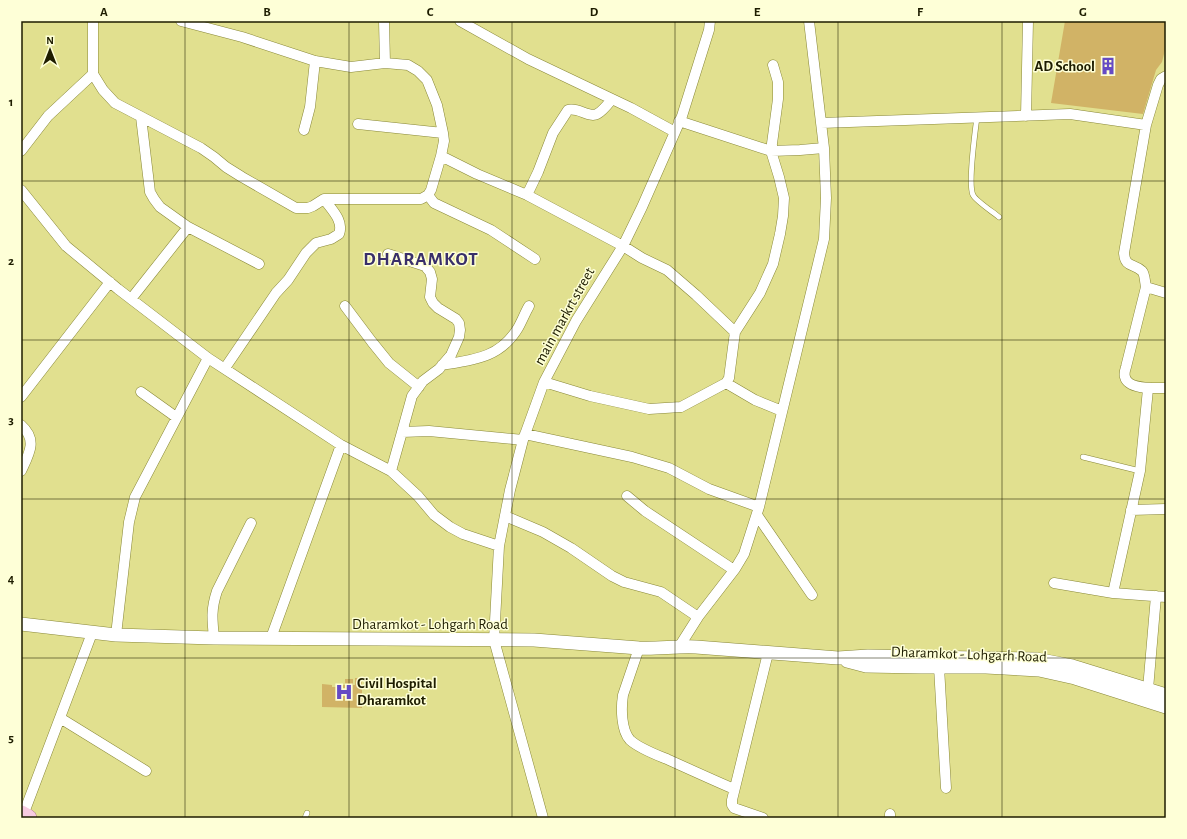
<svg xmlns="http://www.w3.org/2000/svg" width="1187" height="839" font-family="'Alegreya Sans',sans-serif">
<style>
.building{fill:#d1b366}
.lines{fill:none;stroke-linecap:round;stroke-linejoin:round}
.service-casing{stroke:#898838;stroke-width:6}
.minor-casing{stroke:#898838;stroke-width:11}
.tertiary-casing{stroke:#898838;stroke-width:14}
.primary-casing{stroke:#a87785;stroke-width:18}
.service{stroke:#fff;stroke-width:5}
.minor{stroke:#fff;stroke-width:10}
.tertiary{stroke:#fff;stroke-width:13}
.primary{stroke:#f7cbe1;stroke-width:17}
.grid{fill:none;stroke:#1e1d00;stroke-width:1;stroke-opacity:0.55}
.labels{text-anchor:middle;stroke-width:3;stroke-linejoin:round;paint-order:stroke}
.poi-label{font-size:15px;font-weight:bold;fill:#1e1d00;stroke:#feffd7;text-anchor:end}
.street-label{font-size:15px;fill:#1e1d00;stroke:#feffd7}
.district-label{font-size:19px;font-weight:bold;letter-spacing:1px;fill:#392f6a;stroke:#feffd7}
.neatline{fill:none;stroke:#1e1d00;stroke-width:1.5}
.grid-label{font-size:13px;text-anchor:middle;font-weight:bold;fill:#1e1d00}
</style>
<rect width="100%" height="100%" fill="#e1e08f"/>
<path class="building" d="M1065 21H1166V46L1162 62 1156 70 1143 114 1051 103Z
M355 678H362V708L322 707V684L332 685V687H341V685H345V679H353V685H355Z"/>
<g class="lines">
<g class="service-casing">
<path id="service" d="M977 117C975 132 968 185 973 195 976 201 993 212 999 217
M1083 457 1140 471
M305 818 307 813"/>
</g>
<g class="minor-casing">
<path id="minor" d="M384 21 385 63
M460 21 528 59 612 99
M773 65 778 82V99L771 151 779 177 784 198 783 216 780 234 773 264 760 293 735 332 729 378 726 383 755 400 782 411
M93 74 103 90 115 103 201 148 214 157 226 167 242 177 296 208H308L313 206 324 199H421L428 195 431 190 441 156 444 141 443 133 437 105 427 80 418 71 408 65 385 63 351 67 315 61 242 37 181 21
M1026 116 1028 21
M141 117 150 192 154 199 160 207 188 227 259 264
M679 121 771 151 800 150 824 148
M821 123 1070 114 1146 125 1158 85 1161 79 1166 76
M358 124 443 133
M304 130 310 107 315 61
M21 151 48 116 93 74V21
M441 156 477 174 527 195 623 246 642 258 667 270 696 295 735 332
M21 190 66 246 118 289 208 358 341 445 391 471 418 496 434 515 450 527 463 534 499 546
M428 195 434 203 491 230 535 259
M527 195 538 172 553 133 568 110C578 107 589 118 597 114 603 111 608 104 612 99L631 108 675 132
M388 254 425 266 430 272 432 279 430 297 433 303 438 308 456 319 459 323 460 330 459 337 451 355 439 369 423 381 412 396 402 432
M1146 287C1145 283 1145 274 1142 271 1134 263 1125 268 1124 253L1146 125
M1166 293 1146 287 1126 367C1125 370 1124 374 1125 377 1128 390 1156 388 1166 388
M131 299 188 227
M345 306 372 342 389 363 419 387
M442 365C473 360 500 358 518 328 522 321 525 313 529 306
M225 368 276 293 288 280 306 253 316 243 331 239 339 234C344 221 332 210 324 199
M544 382 590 396 649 409 681 407 726 383
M141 392 176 417
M21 397 110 282
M21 425C38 440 29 454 21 471
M525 434 632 457 669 468 709 489 759 507
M391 471 402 432 429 431 523 440
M627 496 645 511 734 570
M1131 510 1166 509
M757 515 812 595
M505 516 543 532 571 548 612 576 624 582 661 592 698 617
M1054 583 1113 593 1166 597
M1113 593 1140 471 1148 389
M116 635 129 522 135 497 208 358
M214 638C212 619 211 609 217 591L251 523
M271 638 341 445
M679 647 698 617 735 569 744 554 759 507 824 239 826 198 824 148 809 21
M639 648 623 695C621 708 621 730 630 740 640 749 657 755 669 760 691 770 713 780 734 789
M939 667 946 788
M1148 689 1156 596
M60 718 146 771
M890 814V818
M22 818 92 633
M543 818 494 640 499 546 510 490 523 440 544 382 576 321 623 246 642 207 682 116 709 30 710 21
M763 818 734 808 732 805V800L768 653"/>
</g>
<g class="tertiary-casing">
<path id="tertiary" d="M21 624 116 635 214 638 534 640 639 648C658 649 677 646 696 647L838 658 868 656 1036 659 1072 666 1166 695
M847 661 866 666 921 667H986L1039 670 1075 678 1166 707"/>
</g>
<g class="primary-casing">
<path id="primary" d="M21 814 28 818"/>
</g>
<use href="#service" class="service"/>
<use href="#minor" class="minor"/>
<use href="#tertiary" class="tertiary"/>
<use href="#primary" class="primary"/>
</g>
<path class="grid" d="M185 21V818M349 21V818M512 21V818M675 21V818M838 21V818M1002 21V818M21 181H1166M21 340H1166M21 499H1166M21 658H1166"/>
<defs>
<g id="building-bare" transform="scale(1.38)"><path d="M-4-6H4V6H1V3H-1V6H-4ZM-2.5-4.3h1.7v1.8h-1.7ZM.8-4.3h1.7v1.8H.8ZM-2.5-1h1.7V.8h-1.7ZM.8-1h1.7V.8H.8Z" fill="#654bc4" stroke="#feffd7" stroke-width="2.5" paint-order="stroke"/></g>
<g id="hospital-bare" transform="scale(1.38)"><path d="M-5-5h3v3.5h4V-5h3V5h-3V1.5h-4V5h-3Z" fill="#654bc4" stroke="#feffd7" stroke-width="2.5" paint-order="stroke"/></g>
</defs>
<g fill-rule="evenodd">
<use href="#building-bare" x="1108" y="66"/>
<use href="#hospital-bare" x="344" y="692"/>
</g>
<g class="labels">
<g class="poi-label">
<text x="1095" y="71">AD School</text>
<text x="357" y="688" text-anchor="start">Civil Hospital<tspan x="357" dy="17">Dharamkot</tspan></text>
</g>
<g class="street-label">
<text transform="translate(564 316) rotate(-61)" y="5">main markrt street</text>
<text x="430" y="629">Dharamkot - Lohgarh Road</text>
<text transform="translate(969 654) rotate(2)" y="5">Dharamkot - Lohgarh Road</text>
</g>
<g class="district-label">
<text x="421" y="265">DHARAMKOT</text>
</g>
</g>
<rect width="1187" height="839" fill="none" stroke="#feffd7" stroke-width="44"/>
<g transform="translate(50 50)" stroke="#feffd7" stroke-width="3" paint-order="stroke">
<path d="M0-3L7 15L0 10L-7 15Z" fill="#1e1d00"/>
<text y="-6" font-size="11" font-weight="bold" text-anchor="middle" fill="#1e1d00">N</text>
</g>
<rect x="22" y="22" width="1143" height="795" class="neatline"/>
<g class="grid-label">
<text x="104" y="16">A</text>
<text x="267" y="16">B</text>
<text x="430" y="16">C</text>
<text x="594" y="16">D</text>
<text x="757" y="16">E</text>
<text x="920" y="16">F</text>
<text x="1083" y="16">G</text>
<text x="11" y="106">1</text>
<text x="11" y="265">2</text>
<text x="11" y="424">3</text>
<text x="11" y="583">4</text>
<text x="11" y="742">5</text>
</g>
</svg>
